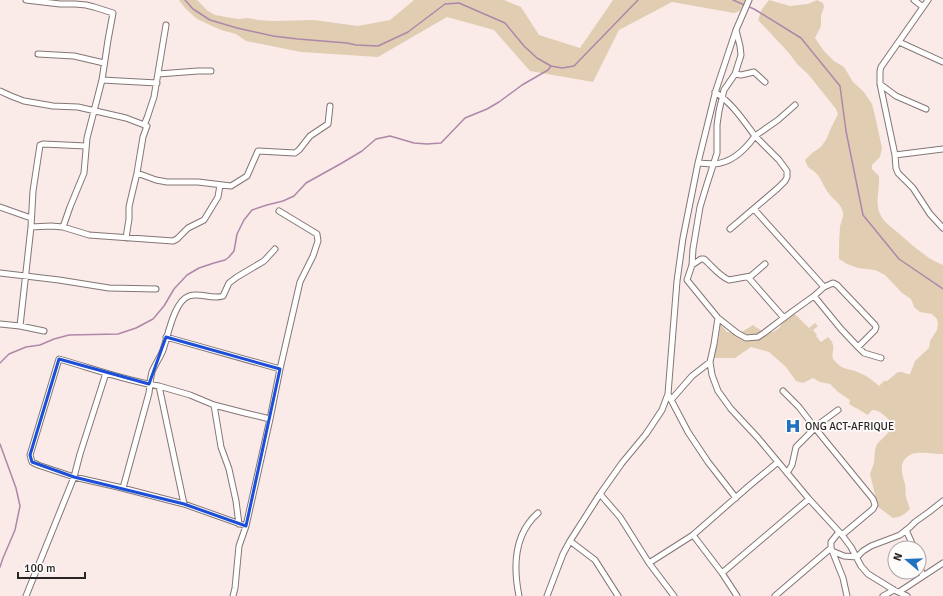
<svg xmlns="http://www.w3.org/2000/svg" width="943" height="596" font-family="Signika,sans-serif">
<style>
.green{fill:#e1cdb2}
.lines{fill:none;stroke-linecap:round;stroke-linejoin:round}
.stream{stroke:#ae87a9;stroke-width:1.5}
.minor-casing{stroke:#837675;stroke-width:7}
.minor{stroke:#fff;stroke-width:5}
.marked{fill:none;stroke:#1d4ed8;stroke-width:3;stroke-linejoin:round}
.labels{text-anchor:middle;stroke-width:3.5;stroke-linejoin:round;paint-order:stroke}
.poi-label{font-size:11px;fill:#2a2525;stroke:#fefbfb;text-anchor:start}
</style>
<rect width="100%" height="100%" fill="#faebe9"/>
<path class="green" d="M179 0H197L208 11 215 15 238 19 248 18 258 20 272 21 314 20 358 26 390 20 414 0H504L521 7 539 35 580 48 613 0H746L740 11 734 13 672 2 619 30 593 82 530 71 494 30 447 17 378 57 301 52 246 41 236 34 221 30 197 19 185 8Z
M769 0 790 6 808 4 817 0 823 3 824 7 821 16V26L815 38 824 51 834 61 844 67 853 82 864 92 872 104 875 116 882 148 880 157 872 165V169L879 176C880 189 874 204 881 216 884 222 891 227 896 231 910 243 925 258 943 265V454C935 454 919 451 912 454 897 461 902 473 905 484 906 488 905 493 906 497 907 501 909 505 910 509 905 514 901 517 893 518L878 507 870 474 874 463 875 450 877 444 890 431 893 424C887 418 881 410 872 410L868 415 849 404 850 400 838 392 830 384 820 382 813 378 803 383 796 381 786 367 769 352 751 347 735 358H714L719 337 720 324 727 332 740 333 753 325 763 332H773L779 328 785 320 794 314 797 316 809 328 815 323 818 326 813 330 817 335 816 336 821 342 828 337C830 339 832 341 833 345 835 353 828 356 838 364 843 369 849 369 855 371 864 374 872 379 879 386L884 381H887L898 372H902L907 374H910L915 361 929 348 930 341 937 330 938 324 937 319 932 314 920 312 914 307 911 299 902 293 885 275 875 270 858 268 847 264 839 259C839 249 839 238 840 228 840 223 844 217 843 213 842 205 835 201 830 195 825 189 821 179 817 174 810 167 809 171 805 160L812 153 821 147 827 138 830 130 838 114 836 109 808 74 798 65 788 52 758 20 762 9Z"/>
<g class="lines">
<path class="stream" d="M185 0 193 9 210 20 237 28 273 36 298 39 347 43 356 45 378 46 408 32 445 4 459 3 505 23 524 46 537 58 551 66 562 68 574 66 638 0
M733 0 754 9 801 38 840 86 846 131 863 215 899 259 943 289
M0 363 9 354 26 347 40 345 54 339 69 335 118 334 136 328 153 319 164 306 174 289 187 275 199 268 214 263 225 260 229 257 234 251 237 234 244 220 252 210 267 205 283 201 294 196 306 183 342 163 362 151 376 139 390 136 414 143 427 144 441 143 465 118 487 109 499 102 522 85 548 70 551 66
M0 444 16 488 20 506 15 530 3 558 0 567"/>
<g class="minor-casing">
<path id="minor" d="M26 0 60 4H75L86 5 94 7 113 13 108 40 102 80 87 138 84 173 70 207 63 227
M914 0 923 7
M928 0 881 67 880 71V84L895 155 896 168 898 173 913 188 930 214 943 228
M736 30 740 46 741 55 735 74 724 90 719 111 717 125V153L707 184 700 207 693 249 692 265 687 280 718 318 714 344 710 362 712 375 718 391 731 409 758 438 809 499 842 535 873 509 875 505 873 499 815 428 799 407 783 391
M899 42 943 62
M38 54 74 56 104 63
M158 74 198 71H211
M735 74 741 75 754 72 765 82
M102 80 157 83
M880 84 896 96 926 109
M0 91 11 96 24 101 53 106 78 107 126 118 147 126 143 137 137 173 131 198 129 207V219L126 238
M144 125 147 118 154 97 166 25
M895 155 943 149
M698 163C703 163 709 164 714 164 732 163 745 150 755 136 743 120 732 103 715 92
M137 173 156 180 167 182H198L231 186 247 176 258 151 295 153 299 150 310 136 328 124 330 106
M0 207 31 218
M754 209 824 287
M31 227 51 226 63 227 89 235 173 241 177 239 188 228 204 220 218 197 220 185
M730 229 778 188 785 181 787 177V171L779 160 755 136 778 120 795 105
M692 265 701 259H704C712 266 719 276 729 280L751 276 765 264
M0 273 59 280 109 288 156 289
M748 277 784 318
M718 318 737 333 746 338 758 337 764 333 793 311 814 296 824 287 833 283 837 285 875 325 876 327 875 330 858 347 841 329 814 296
M0 324 20 326 44 331
M20 326 31 227 33 191 40 145 43 144 86 146
M166 337 280 369
M858 347 864 353 881 358
M159 386 190 395 214 405 221 447 229 469 236 501 239 524
M668 394 688 432 708 462 736 498
M671 400 692 376 710 362
M214 405 245 413 270 419 246 526 239 546 235 588 233 596
M270 419 280 369 300 282 313 256 318 241 317 234 279 211
M787 473 792 465 796 447 819 424 838 410
M123 488 149 393C150 386 150 379 152 372 155 364 160 358 163 350 168 336 174 301 189 296 200 292 212 300 223 296L229 283 237 277 264 261 275 249
M600 494 620 517 649 563 674 596
M184 504 159 386C126 381 91 368 59 359L30 455 32 462 38 465 74 477 118 487 184 504 246 526
M906 530 914 548
M839 532 831 542V548L843 578 847 596
M693 535 722 573 737 596
M842 535 851 547 861 566 868 574 894 590 907 596
M570 541 595 560 618 596
M832 551 844 556 857 557
M857 557 863 551 871 546 900 535 910 527 915 522 929 512 943 501
M649 563 693 535 749 486 778 462
M919 564 923 576
M722 573 809 499
M899 592 943 563
M26 596 74 477 80 454 106 373
M519 596C513 566 514 534 538 513
M547 596 563 554 570 541 600 494 622 463 646 434 662 410 668 394 677 281 683 238 698 163 716 90 736 30 749 0
M775 596 831 548
M883 596 894 590"/>
</g>
<use href="#minor" class="minor"/>
</g>
<path class="marked" d="M166 337 280 369 246 526 184 504 74 477 32 462 30 455 59 359 149 384Z"/>
<defs>
<g id="hospital-bare" transform="scale(1.2)"><path d="M-5-5h3v3.5h4V-5h3V5h-3V1.5h-4V5h-3Z" fill="#2072c0" stroke="#fefbfb" stroke-width="2.5" paint-order="stroke"/></g>
</defs>
<g fill-rule="evenodd">
<use href="#hospital-bare" x="793" y="426"/>
</g>
<g class="labels">
<g class="poi-label">
<text x="805" y="430">ONG ACT-AFRIQUE</text>
</g>
</g>
<g transform="translate(907 560) rotate(289)"><circle r="19" fill="#fefbfb" stroke="#a9a5a5"/>
<path d="M0-3L7 15L0 10L-7 15Z" fill="#2072c0"/>
<text y="-6" font-size="11" font-weight="bold" text-anchor="middle" fill="#2a2525">N</text>
</g>
<path d="M18 572v6h67v-6" fill="none" stroke="#2a2525" stroke-width="2"/>
<text x="24" y="572" font-size="12" fill="#2a2525" stroke="#fefbfb" stroke-width="3" paint-order="stroke">100 m</text>
</svg>
